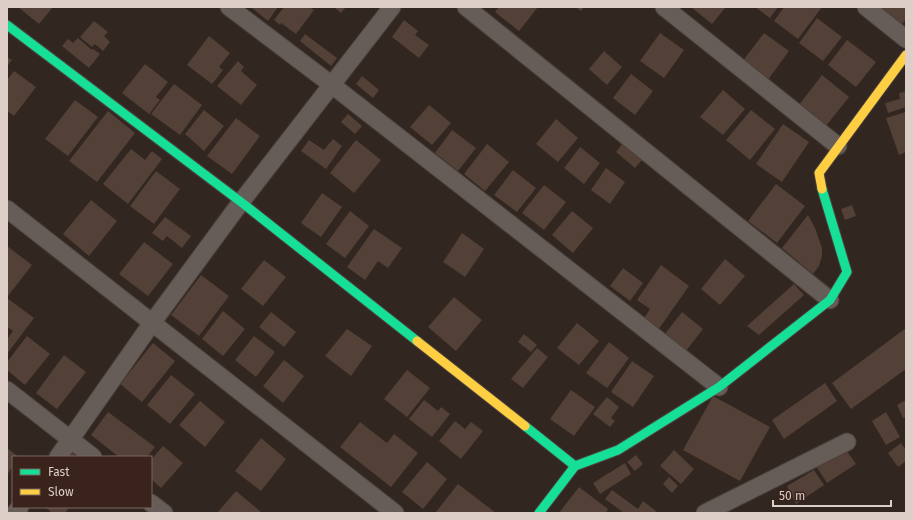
<svg xmlns="http://www.w3.org/2000/svg" width="913" height="520" font-family="'Fira Sans',sans-serif">
<style>
.building{fill:#534036}
.lines{fill:none;stroke-linecap:round;stroke-linejoin:round}
.street-casing{stroke:#4c423d;stroke-width:19}
.fast-casing{stroke:#4c423d;stroke-width:11}
.slow-casing{stroke:#4c423d;stroke-width:11}
.street{stroke:#665c58;stroke-width:17}
.fast{stroke:#16e098;stroke-width:9}
.slow{stroke:#ffcf43;stroke-width:9}
</style>
<rect width="100%" height="100%" fill="#322621"/>
<path class="building" d="M18 7H53L39 24Z
M251 7H278L268 21Z
M284 7H309L314 10 296 34 281 23 280 25 274 20Z
M334 7H346L341 13Z
M499 7H538L519 31 495 12Z
M575 7H584L581 11Z
M691 7H726L712 24Z
M755 7H778L770 18Z
M784 7H822L798 39 774 21Z
M876 7H906V19L900 27Z
M817 18 842 37 823 61 799 43Z
M404 20 418 31 415 35 429 45 419 58 392 37Z
M94 21 108 32 104 36 110 42 103 51 95 44 92 47 80 37Z
M660 33 684 50 664 78 640 61Z
M764 33 789 51 767 81 742 62Z
M305 34 337 58 331 66 300 41Z
M209 36 230 53 219 67 223 70 212 84 187 65Z
M78 38 92 50 93 49 100 54 89 68 62 46 68 39 73 43Z
M847 40 876 62 856 87 828 65Z
M604 51 622 67 607 85 589 69Z
M7 57 12 60 7 66Z
M238 61 244 67 241 71 257 85 241 105 217 86Z
M145 64 168 82 156 97 160 100 149 114 122 93Z
M14 71 36 87 14 116 7 111V80Z
M631 74 653 91 635 115 613 98Z
M822 75 849 97 826 126 799 105Z
M362 76 379 90 373 98 356 84Z
M174 84 202 105 180 135 151 114Z
M723 90 745 109 723 135 700 117Z
M906 91V107L888 113 885 103 900 99 899 93Z
M75 100 98 117 68 156 45 139Z
M429 105 451 123 432 145 410 127Z
M204 110 224 126 204 151 185 134Z
M751 110 775 129 750 160 726 140Z
M108 111 135 133 97 182 69 161Z
M906 112V152L899 155 886 118Z
M348 114 362 126 355 134 341 122Z
M236 118 260 136 232 174 207 156Z
M556 119 578 138 558 162 536 144Z
M783 124 809 142 782 182 756 164Z
M452 130 476 148 458 171 435 153Z
M333 139 342 146 326 169 301 151 309 140 324 150Z
M356 140 381 160 354 193 330 173Z
M487 144 509 162 485 191 464 174Z
M622 144 642 160 635 168 616 152Z
M580 147 600 163 584 184 564 168Z
M131 149 145 160 152 151 162 159 128 204 103 184Z
M606 168 625 182 610 204 591 190Z
M513 170 536 188 517 212 494 195Z
M156 171 180 189 154 224 130 206Z
M776 184 805 206 777 243 748 221Z
M544 185 566 202 544 230 522 213Z
M322 193 342 207 321 237 301 223Z
M91 200 117 221 89 256 63 234Z
M852 205 856 216 845 220 841 209Z
M350 211 369 226 345 258 326 244Z
M572 211 593 228 573 253 552 235Z
M808 215 815 228 822 248V256L819 266 813 274 782 248Z
M165 217 191 236 182 248 167 236 163 241 152 233Z
M374 229 402 248 388 268 378 261 365 280 347 267Z
M462 233 484 249 465 277 443 262Z
M144 242 173 264 148 296 119 274Z
M7 246 32 265 8 296 7 295Z
M725 259 745 276 720 305 701 289Z
M264 260 286 277 263 306 241 289Z
M661 265 689 286 658 330 643 320 650 309 637 300Z
M623 268 643 283 630 301 610 286Z
M201 275 229 296 199 336 171 315Z
M794 284 804 295 759 335 747 326Z
M454 297 482 320 456 351 428 327Z
M7 298 34 318 7 354V339L13 331 7 327Z
M223 311 245 329 223 356 202 339Z
M271 312 296 332 284 347 259 327Z
M682 312 703 329 682 356 661 339Z
M577 323 599 341 579 365 557 348Z
M906 328V369L851 409 832 383Z
M347 329 372 346 351 376 325 356Z
M524 334 537 345 531 352 518 342Z
M27 336 50 354 25 385 7 370V362Z
M254 336 275 352 256 377 235 360Z
M609 342 629 358 607 388 586 373Z
M153 343 175 361 142 402 120 384Z
M537 348 548 357 523 388 511 379Z
M64 355 86 372 57 409 36 393Z
M284 360 304 376 283 403 263 386Z
M632 361 654 376 633 407 611 392Z
M407 370 430 388 407 417 384 399Z
M171 375 195 394 170 424 147 405Z
M825 383 837 401 784 439 772 420Z
M571 390 595 407 574 436 550 419Z
M713 396 770 427 740 481 683 450Z
M607 397 619 407 611 418 615 421 610 427 593 414Z
M424 400 438 411 441 407 450 414 432 437 409 419Z
M906 400V417L903 418 897 405Z
M200 401 225 422 205 447 179 425Z
M108 412 155 447 147 457H119L91 435Z
M886 412 900 437 886 445 872 421Z
M455 421 465 429 471 422 483 431 461 459 439 441Z
M360 422 387 443 394 434 418 453 391 487 340 447Z
M261 438 286 459 261 491 235 471Z
M901 443 906 450V461L898 467 888 453Z
M163 446 183 463 161 488 151 479V460Z
M844 447 856 464 827 483 816 466Z
M7 448 19 457H13V466L7 475Z
M674 450 694 469 681 484 660 466Z
M71 452 77 457H68Z
M636 455 643 464 635 471 627 462Z
M427 462 447 479 423 509 402 492Z
M625 463 631 474 600 494 593 483Z
M814 470 824 485 796 504 787 486Z
M669 477 678 486 672 493 663 484Z
M458 484 496 513H435Z
M579 487 608 509 606 513H559Z
M612 490 638 509 643 501 656 511 655 513H624L605 499Z
M236 491 261 512 260 513H217Z
M45 507H70L65 513H52Z"/>
<g class="lines">
<g class="street-casing">
<path id="street" d="M229 7 332 85 719 387
M466 7 830 300
M664 7 838 146
M866 7 906 39
M7 209 395 513
M7 390 93 457
M58 457 152 323 241 202 392 7
M151 503 164 513
M15 513 20 507
M705 513 847 442"/>
</g>
<g class="fast-casing">
<path id="fast" d="M7 25 241 202 417 341
M525 426 575 466
M539 513 575 466 618 450 719 387 830 300 847 272 822 189"/>
</g>
<g class="slow-casing">
<path id="slow" d="M822 189 819 173 906 55
M417 341 525 426"/>
</g>
<use href="#street" class="street"/>
<use href="#fast" class="fast"/>
<use href="#slow" class="slow"/>
</g>
<rect width="913" height="520" fill="none" stroke="#ddcec8" stroke-width="16"/>
<rect x="12" y="456" width="140" height="52" fill="#39231a" stroke="#7b6760"/>
<rect x="20" y="469" width="20" height="6" fill="#16e098" stroke="#7b6760"/>
<text x="48" y="476" font-size="12" fill="#ddcec8">Fast</text>
<rect x="20" y="489" width="20" height="6" fill="#ffcf43" stroke="#7b6760"/>
<text x="48" y="496" font-size="12" fill="#ddcec8">Slow</text>
<path d="M773 500v6h118v-6" fill="none" stroke="#ddcec8" stroke-width="2"/>
<text x="779" y="500" font-size="12" fill="#ddcec8" stroke="#39231a" stroke-width="3" paint-order="stroke">50 m</text>
</svg>
